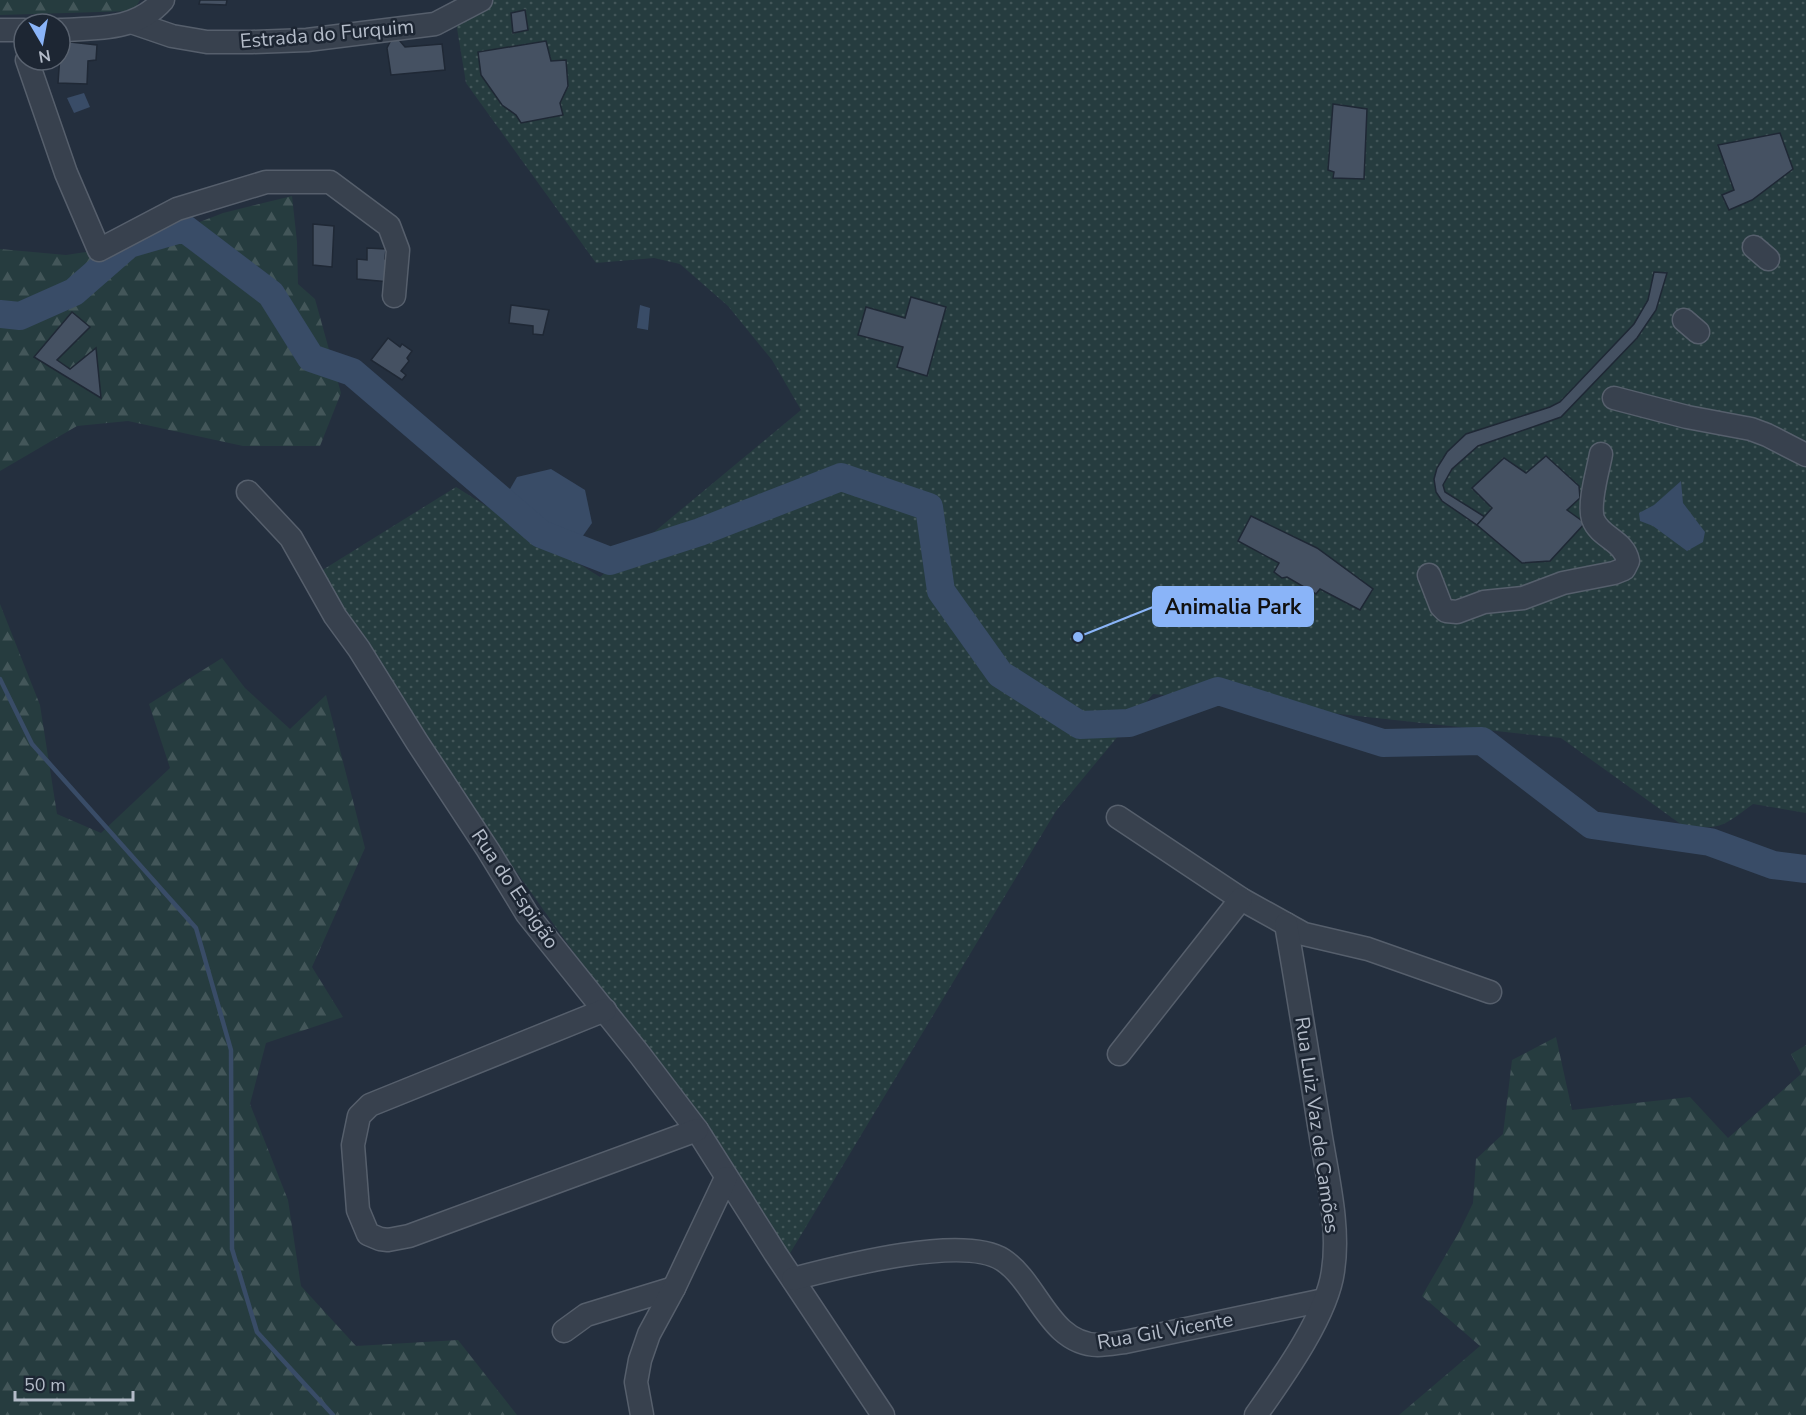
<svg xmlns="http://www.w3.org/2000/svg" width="1806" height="1415" font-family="'Nunito Sans',sans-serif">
<defs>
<pattern id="forest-firs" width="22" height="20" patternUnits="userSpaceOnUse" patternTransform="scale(1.5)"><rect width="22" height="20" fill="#263c3f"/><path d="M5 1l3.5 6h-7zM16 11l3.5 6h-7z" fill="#435659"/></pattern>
<pattern id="park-dots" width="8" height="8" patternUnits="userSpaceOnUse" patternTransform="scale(1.5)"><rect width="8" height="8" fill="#263c3f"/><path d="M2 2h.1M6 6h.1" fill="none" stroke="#435659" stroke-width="1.8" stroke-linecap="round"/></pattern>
</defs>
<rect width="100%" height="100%" fill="#242f3e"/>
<!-- forest -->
<g fill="url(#forest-firs)">
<polygon points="0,0 140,0 133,11 0,15"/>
<polygon points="292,196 297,242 298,284 315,299 341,393 320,446 243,446 128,421 77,426 0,471 0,249 66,255 99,250 129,244 184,228 223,213"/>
<polygon points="0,604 40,705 57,814 101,833 170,768 149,704 222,658 245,688 290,729 326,695 365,848 312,967 343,1017 266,1043 250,1104 288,1200 301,1286 356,1346 458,1340 517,1415 0,1415"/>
<polygon points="1556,1037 1572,1110 1690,1097 1728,1138 1801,1074 1791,1054 1806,1045 1806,1415 1399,1415 1480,1346 1422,1296 1460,1230 1473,1203 1476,1159 1503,1134 1512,1060"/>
</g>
<!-- park -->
<path fill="url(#park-dots)" d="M491,0H1806V813L1753,804C1723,826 1721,831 1682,825L1561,738L1153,694L1056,811L789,1255L308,579L456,487L600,577L801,410L772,360L728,306L680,264L654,258L596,263L466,83L455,16Z"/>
<!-- water -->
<g fill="#394c67">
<polygon points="84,93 90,107 74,113 67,98"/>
<polygon points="640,305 650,308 648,330 637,328"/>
<polygon points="551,469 585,490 592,523 575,547 541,534 503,501 517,477"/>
<polygon points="1681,481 1683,503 1705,532 1703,542 1687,551 1653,526 1640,521 1639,513 1654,505"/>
</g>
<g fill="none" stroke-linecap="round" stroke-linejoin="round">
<!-- stream -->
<polyline stroke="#394c67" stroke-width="4.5" points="0,679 32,744 196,928 231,1050 232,1249 257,1332 333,1415"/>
<!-- river -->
<polyline stroke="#394c67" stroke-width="28" points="0,314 20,316 74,292 129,244 184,228 271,294 311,358 352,372 541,534 610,561 700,532 841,477 929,507 941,591 1000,674 1080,725 1129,723 1218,691 1383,743 1482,741 1592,825 1710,842 1773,865 1806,869"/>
</g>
<!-- building -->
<g fill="#455162" stroke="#1f2835" stroke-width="1.5">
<polygon points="200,0 227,0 226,5 199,4"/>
<polygon points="525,10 528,30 513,33 511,13"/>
<polygon points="394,34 405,47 442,44 445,70 391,75 387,48"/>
<polygon points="61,41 97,45 96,60 88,61 87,84 58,83"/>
<polygon points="546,41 551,61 566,60 568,86 560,103 563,115 521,123 516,115 502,105 481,75 478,52"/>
<polygon points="1333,104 1367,109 1364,179 1333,178 1334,172 1328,170"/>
<polygon points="1780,133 1793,169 1752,200 1729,210 1722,195 1734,190 1718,145"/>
<polygon points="313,224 334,226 332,267 313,265"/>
<polygon points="367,248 386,249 385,259 392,261 390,282 357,279 357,259 367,260"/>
<polygon points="1654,272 1667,273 1656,310 1637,338 1561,417 1478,446 1452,469 1443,485 1445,492 1485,517 1477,525 1442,501 1436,492 1434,479 1437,468 1447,452 1466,434 1550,407 1560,402 1634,324 1648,300"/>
<polygon points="911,297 946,307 927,376 897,367 903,347 858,335 866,307 905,318"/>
<polygon points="511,305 549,310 543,335 533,334 533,326 509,323"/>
<polygon points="72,312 90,327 57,360 70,369 96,348 101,398 34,357"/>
<polygon points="388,338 400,347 402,344 412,351 407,358 409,361 401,371 406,375 402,380 371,360"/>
<polygon points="1546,456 1579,486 1580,498 1567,510 1585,523 1550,561 1522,563 1477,525 1492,508 1472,488 1504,458 1526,473"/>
<polygon points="1251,516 1317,548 1373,589 1360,610 1320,589 1316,594 1287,577 1282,578 1274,572 1279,563 1238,541"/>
</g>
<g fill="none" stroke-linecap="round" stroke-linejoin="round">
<defs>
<g id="minor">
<polyline points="134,23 172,36 207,42 252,42 307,40 435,24 481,0"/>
<polyline points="0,30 24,30"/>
<path d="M60,30C98,28 136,31 163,0"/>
<polyline points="27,60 66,173 99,250 177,209 266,182 330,182 389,226 398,250 394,296"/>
<polyline points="1754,247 1768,259"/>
<polyline points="1684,320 1698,332"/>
<polyline points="1614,398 1687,417 1751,429 1767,435 1806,455"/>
<polyline points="248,492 291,538 335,616 359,649 417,742 488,850 527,914 640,1055 697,1130 775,1253 883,1415"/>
<path d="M1429,575L1441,606L1446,611L1457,612L1484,602L1523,598L1563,583L1614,573L1624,569L1628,561C1624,540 1600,538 1593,519C1588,503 1598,471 1601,454"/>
<polyline points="1118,817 1241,899 1304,934 1368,949 1490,992"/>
<polyline points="605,1010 370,1105 359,1116 353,1145 358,1210 368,1234 380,1239 388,1240 409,1236 697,1130"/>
<polyline points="1119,1054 1241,899"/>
<path d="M793,1279C839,1267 963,1234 1003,1260C1038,1283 1049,1344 1098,1345C1107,1345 1117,1343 1125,1342L1324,1300"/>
<polyline points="564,1331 586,1315 674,1288"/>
<polyline points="642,1415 636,1382 640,1360 649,1334 674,1288 726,1178"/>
<path d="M1256,1415C1282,1378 1327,1316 1333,1271C1340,1226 1327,1176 1320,1131C1309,1062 1298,993 1286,924"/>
</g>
</defs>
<!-- minor casing -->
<use href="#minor" stroke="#565f6c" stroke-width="25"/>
<!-- minor -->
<use href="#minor" stroke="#38414e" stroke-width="22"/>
</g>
<g text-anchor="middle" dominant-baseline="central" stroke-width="5" stroke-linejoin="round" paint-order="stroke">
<!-- street labels -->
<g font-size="20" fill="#b4bcc9" stroke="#1d2633">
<text transform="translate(327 34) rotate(-5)">Estrada do Furquim</text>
<text transform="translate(515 889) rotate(56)">Rua do Espigão</text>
<text transform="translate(1317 1125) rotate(82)">Rua Luiz Vaz de Camões</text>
<text transform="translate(1165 1331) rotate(-10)">Rua Gil Vicente</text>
</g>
</g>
<!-- callouts -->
<path fill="none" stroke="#8ab4f8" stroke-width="2" d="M1078 637L1153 607"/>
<circle fill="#8ab4f8" stroke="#1d2633" stroke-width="2" cx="1078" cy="637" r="6"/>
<rect fill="#8ab4f8" stroke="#8ab4f8" stroke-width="2" x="1153" y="587" width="160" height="39" rx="6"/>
<g font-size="21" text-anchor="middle" font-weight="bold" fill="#111">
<text x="1233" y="614">Animalia Park</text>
</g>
<!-- north arrow -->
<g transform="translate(42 42) rotate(170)"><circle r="28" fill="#1d2633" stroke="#59626f" stroke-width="1.5"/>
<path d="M0-4.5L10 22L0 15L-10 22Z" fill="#8ab4f8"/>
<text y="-9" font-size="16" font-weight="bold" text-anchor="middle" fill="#b4bcc9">N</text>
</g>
<!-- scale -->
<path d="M15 1391v9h118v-9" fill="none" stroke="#b4bcc9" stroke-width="3"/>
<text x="24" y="1391" font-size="18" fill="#b4bcc9" stroke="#1d2633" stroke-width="4.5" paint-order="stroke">50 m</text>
</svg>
